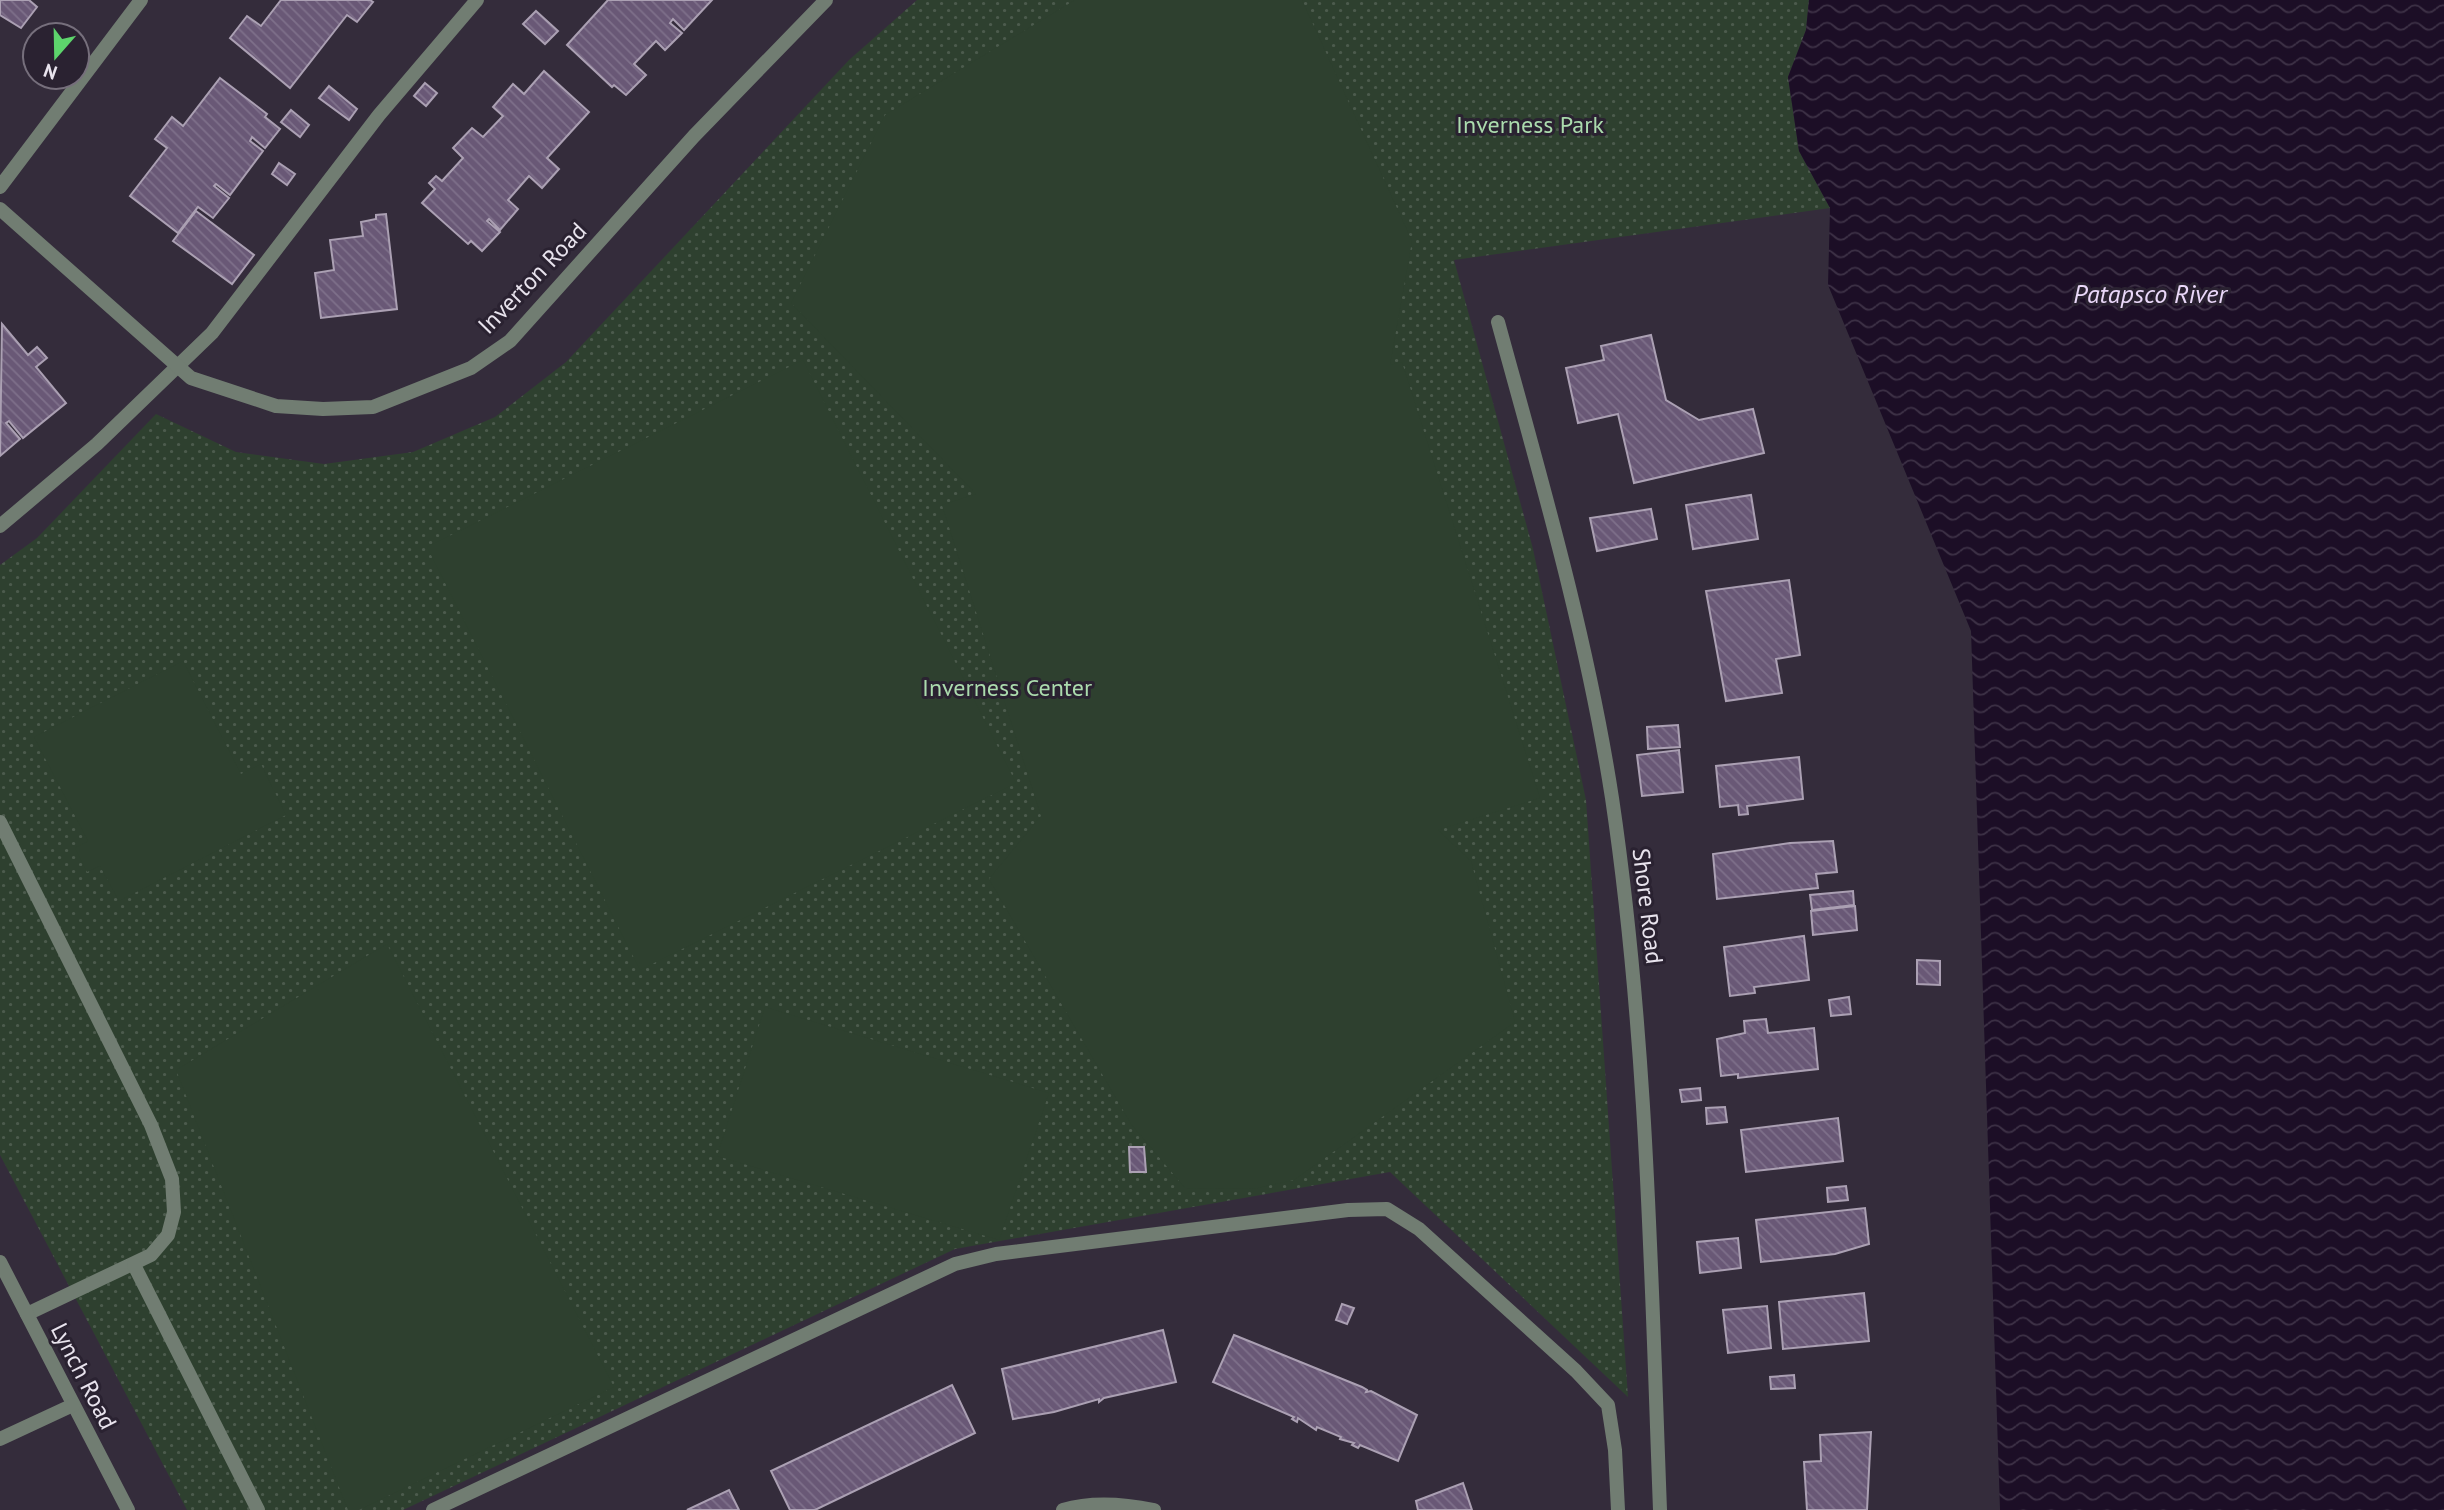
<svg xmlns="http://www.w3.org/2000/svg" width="2444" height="1510" font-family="'PT Sans',sans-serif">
<defs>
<pattern id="green-dots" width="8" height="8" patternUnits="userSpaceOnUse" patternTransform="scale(1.75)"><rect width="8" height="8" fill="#2e402f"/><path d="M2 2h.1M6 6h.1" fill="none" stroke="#4c5b4d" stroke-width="1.8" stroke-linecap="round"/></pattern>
<pattern id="water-waves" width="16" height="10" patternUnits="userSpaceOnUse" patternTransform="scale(1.75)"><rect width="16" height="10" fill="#1c0e26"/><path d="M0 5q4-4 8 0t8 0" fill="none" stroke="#3d3146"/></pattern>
<pattern id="building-back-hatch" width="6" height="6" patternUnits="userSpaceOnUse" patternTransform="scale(1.75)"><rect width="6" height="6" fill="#695876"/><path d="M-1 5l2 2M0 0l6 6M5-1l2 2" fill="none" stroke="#7e708a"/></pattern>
</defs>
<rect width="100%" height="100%" fill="#342c3b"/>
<!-- green -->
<polygon fill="url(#green-dots)" points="917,0 1809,0 1806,30 1788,77 1799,151 1830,208 1454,260 1533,549 1586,800 1628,1397 1390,1172 955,1249 403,1510 187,1510 0,1155 0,565 37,538 156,414 236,452 324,464 413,452 495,417 566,362 849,60"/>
<!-- pitch -->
<g fill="#2e402f">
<polygon points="1075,0 1302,0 1412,241 1390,365 1402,362 1540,798 1438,830 1471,861 1515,1022 1294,1180 1253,1189 1185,1188 1131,1124 989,879 1041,816 942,505 976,494 791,303 885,115"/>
<polygon points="803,360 1016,783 640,970 427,547"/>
<polygon points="183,661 241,774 261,764 286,815 119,901 100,866 87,872 75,848 88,841 34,737"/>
<polygon points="387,944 614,1387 359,1510 348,1510 176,1070"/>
<polygon points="765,1007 1049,1093 999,1240 717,1156"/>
</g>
<!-- water -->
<polygon fill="url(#water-waves)" points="1809,0 2444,0 2444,1510 2000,1510 1971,631 1828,285 1830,208 1799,151 1788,77 1806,30"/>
<!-- building -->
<g fill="url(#building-back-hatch)" stroke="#aba0b3" stroke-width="2">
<polygon points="0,0 29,0 37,7 21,28 0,15"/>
<polygon points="281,0 370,0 373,2 357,22 347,15 290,88 230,38 247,16 261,26"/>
<polygon points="608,0 712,0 684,30 673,19 670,23 682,33 665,50 656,41 634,64 646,75 626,95 614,85 612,87 567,45"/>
<polygon points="536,11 558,31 545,44 523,24"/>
<polygon points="544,71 589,112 547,158 559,169 542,188 529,176 508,200 518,209 500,230 489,219 487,221 500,232 482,251 471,241 468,244 422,203 435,189 429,183 436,176 442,181 463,158 453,148 472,128 483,137 503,116 493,107 513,84 524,94"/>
<polygon points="220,78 267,114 265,117 280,129 265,148 252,137 250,141 263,151 230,195 216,184 214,186 229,198 213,218 198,207 178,233 130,196 167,148 155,139 172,117 183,126"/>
<polygon points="425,83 437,93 426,106 414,96"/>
<polygon points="329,86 357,109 349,120 319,98"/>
<polygon points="291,110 309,125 300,137 281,122"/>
<polygon points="279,163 295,174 287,185 272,174"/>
<polygon points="196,211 254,255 232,284 173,241"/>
<polygon points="386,214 397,309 321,318 315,273 334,270 330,240 363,236 361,222 376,219 376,215"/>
<polygon points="2,324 28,355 37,347 47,358 36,367 66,403 23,438 9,421 6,423 20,439 0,456"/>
<polygon points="1651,335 1666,400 1699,420 1753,409 1764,453 1634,483 1618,414 1578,423 1566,368 1604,360 1601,346"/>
<polygon points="1751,495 1758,539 1693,549 1686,505"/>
<polygon points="1651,509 1657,539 1597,551 1590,518"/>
<polygon points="1789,580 1800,655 1776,659 1782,693 1726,701 1706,591"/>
<polygon points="1678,725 1680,747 1648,749 1647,727"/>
<polygon points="1679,750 1683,792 1642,796 1637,755"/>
<polygon points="1799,757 1803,799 1747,806 1748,814 1739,815 1738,805 1720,807 1716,766"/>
<polygon points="1833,841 1837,872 1816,874 1818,888 1717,899 1713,854 1790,843"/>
<polygon points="1853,891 1854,905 1812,910 1810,895"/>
<polygon points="1855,906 1857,930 1813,935 1811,911"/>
<polygon points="1804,936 1809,980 1754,987 1755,993 1730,996 1724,947"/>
<polygon points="1917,960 1940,961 1940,985 1917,984"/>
<polygon points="1849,997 1851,1014 1831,1016 1829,1000"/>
<polygon points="1766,1019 1768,1033 1814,1028 1818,1069 1738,1078 1738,1074 1721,1076 1717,1039 1745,1033 1744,1021"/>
<polygon points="1700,1088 1701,1100 1682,1102 1680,1090"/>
<polygon points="1725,1107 1727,1122 1707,1124 1706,1108"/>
<polygon points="1838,1118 1843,1161 1746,1172 1741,1130"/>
<polygon points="1129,1147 1144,1147 1146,1172 1130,1172"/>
<polygon points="1846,1186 1848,1200 1828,1202 1827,1188"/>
<polygon points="1865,1208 1869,1244 1835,1254 1761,1262 1756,1220"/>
<polygon points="1738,1238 1741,1268 1700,1273 1697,1242"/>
<polygon points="1864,1293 1869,1341 1783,1349 1779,1302"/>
<polygon points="1342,1304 1354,1308 1347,1324 1336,1320"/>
<polygon points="1767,1306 1771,1348 1728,1353 1723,1310"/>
<polygon points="1163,1330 1176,1382 1104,1398 1099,1402 1099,1399 1054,1412 1013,1419 1002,1369"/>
<polygon points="1234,1335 1362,1387 1367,1390 1366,1392 1371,1391 1417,1415 1398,1461 1360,1445 1358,1448 1352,1445 1354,1443 1340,1439 1341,1437 1317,1427 1316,1430 1298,1418 1297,1422 1292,1419 1294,1417 1213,1382"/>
<polygon points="1794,1375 1795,1388 1771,1389 1770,1377"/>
<polygon points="952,1385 975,1433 815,1510 790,1510 771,1471"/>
<polygon points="1871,1432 1867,1510 1807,1510 1804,1462 1821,1461 1820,1435"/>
<polygon points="1463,1483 1472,1510 1418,1510 1416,1501"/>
<polygon points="729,1490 739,1510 687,1510"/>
</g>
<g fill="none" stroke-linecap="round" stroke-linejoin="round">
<!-- lane -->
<g stroke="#717d72" stroke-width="14">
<polyline points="0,526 97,444 212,333 379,115 477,0"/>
<polyline points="0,822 151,1125 172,1179 174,1212 168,1235 151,1255 27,1314"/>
<polyline points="134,1265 258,1510"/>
<polyline points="433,1510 955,1264 996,1254 1348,1210 1387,1209 1419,1229 1576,1371 1608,1405 1615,1450 1618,1510"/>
</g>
<!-- street -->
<g stroke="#717d72" stroke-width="14">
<polyline points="0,187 141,0"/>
<polyline points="0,209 191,378 276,406 323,409 373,407 471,368 510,341 694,136 826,0"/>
<path d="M1498,322C1541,479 1587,636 1612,798C1647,1034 1651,1272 1660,1510"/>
<polyline points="0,1262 128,1510"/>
<polyline points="0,1439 73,1405"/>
<path d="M1063,1510C1093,1501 1124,1504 1154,1510"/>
</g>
</g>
<g text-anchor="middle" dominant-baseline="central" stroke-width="6" stroke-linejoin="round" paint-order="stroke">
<!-- park labels -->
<g font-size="24" fill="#abdbad" stroke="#2a2231">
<text x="1530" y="124">Inverness Park</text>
<text x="1007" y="687">Inverness Center</text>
</g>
<!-- street labels -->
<g font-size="24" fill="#e8e3ed" stroke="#2a2231">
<text transform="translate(532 278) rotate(-46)">Inverton Road</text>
<text transform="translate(1648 906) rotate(83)">Shore Road</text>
<text transform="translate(84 1376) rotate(63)">Lynch Road</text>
</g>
<!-- water labels -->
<g font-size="26" font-style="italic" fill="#ead8f9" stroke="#2a2231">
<text x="2150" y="293">Patapsco River</text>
</g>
</g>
<!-- north arrow -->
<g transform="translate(56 56) rotate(200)"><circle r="33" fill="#2a2231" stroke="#766f7c" stroke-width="2"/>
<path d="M0-5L12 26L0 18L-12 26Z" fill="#5dd56c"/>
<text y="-10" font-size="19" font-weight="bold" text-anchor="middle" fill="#e8e3ed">N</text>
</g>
</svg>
